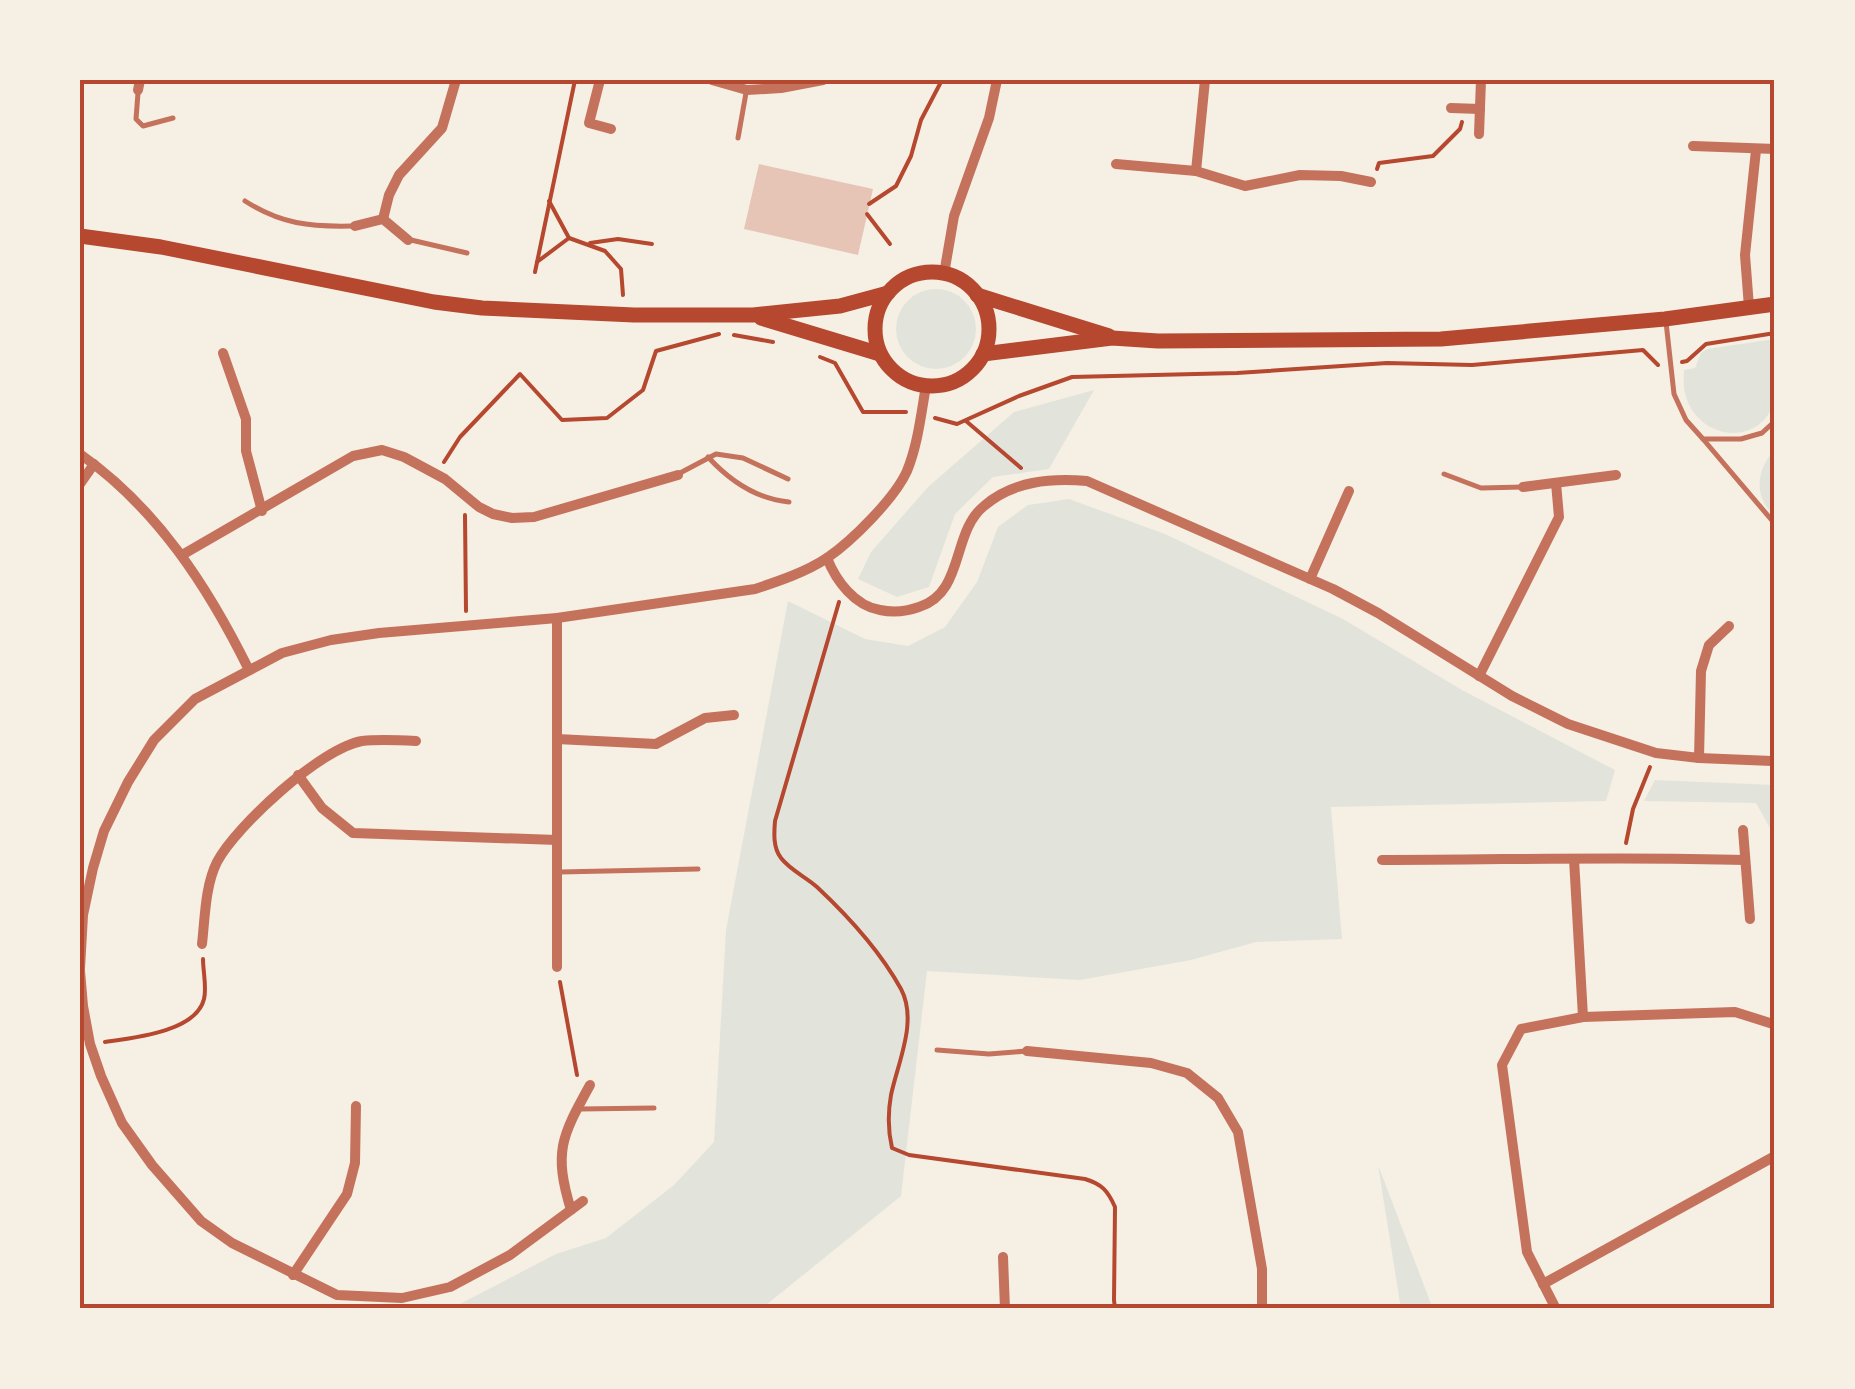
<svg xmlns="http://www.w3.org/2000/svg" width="1855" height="1389" font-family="Mulish,sans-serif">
<rect width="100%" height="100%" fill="#f6efe4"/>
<!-- green -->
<g fill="#e2e4dc">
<circle cx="936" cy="329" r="40"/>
<path d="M1775,339C1775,353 1778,389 1775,401C1759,449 1696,440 1685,393C1683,386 1684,377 1684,370L1695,368L1701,353L1707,349Z"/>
<polygon points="1094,390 1049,469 993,477 955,514 929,587 897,597 858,579 871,552 928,487 1014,412"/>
<path d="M1775,449V508L1769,510C1753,490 1759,467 1775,449Z"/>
<polygon points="1069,499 1165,534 1343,619 1462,690 1615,770 1606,801 1331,807 1342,939 1256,942 1191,960 1080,980 927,971 901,1196 761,1309 328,1309 330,1306 456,1306 556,1254 606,1238 674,1185 714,1142 726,930 788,601 865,639 908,646 945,627 977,582 998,527 1028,505"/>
<polygon points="1655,780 1775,785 1775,837 1756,803 1644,801"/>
<polygon points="1378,1165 1433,1309 1401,1309"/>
</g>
<!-- building -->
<polygon fill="#e6c5b7" points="759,164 873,189 858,255 744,229"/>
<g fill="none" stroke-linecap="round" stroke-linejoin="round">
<!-- path -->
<g stroke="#b5482f" stroke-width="4">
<polyline points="1377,169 1379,163 1433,156 1460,129 1462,122"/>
<polyline points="549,201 569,238 605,251 621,269 623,295"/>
<polyline points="869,204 896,186 911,156 921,120 942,80"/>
<polyline points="867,214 890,244"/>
<polyline points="590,243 618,239 652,244"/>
<polyline points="537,262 569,238"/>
<polyline points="535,272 575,80"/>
<polyline points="734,335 773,342"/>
<polyline points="820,357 835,363 863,412 906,412"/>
<polyline points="1682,362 1687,361 1706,344 1775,333"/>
<polyline points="935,418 957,424 1019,396 1072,377 1237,373 1387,363 1472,365 1643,350 1658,365"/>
<polyline points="966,421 1021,468"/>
<polyline points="444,462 460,437 520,374 562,420 607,418 643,390 656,351 719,334"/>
<polyline points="465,515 466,611"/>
<path d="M839,602L775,821C774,833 773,848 781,858C790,870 806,877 817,887C848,916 880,951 901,989C918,1021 898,1062 891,1095C888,1112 888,1131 892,1148L909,1155L1085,1179C1102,1184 1108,1191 1115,1207L1114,1300L1115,1309"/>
<polyline points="1626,843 1633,809 1650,767"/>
<polyline points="560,982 577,1075"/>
<path d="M105,1042C133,1038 196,1032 204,999C207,988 203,971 203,959"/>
</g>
<!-- service -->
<g stroke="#c5725c" stroke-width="5">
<polyline points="138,93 136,119 143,126 173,118"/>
<polyline points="738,138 746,93"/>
<path d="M245,201C281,224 310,227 352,226"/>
<polyline points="411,240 467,253"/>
<polyline points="1666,322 1674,394 1686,420 1703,439 1741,439 1762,433 1775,421"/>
<polyline points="1703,439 1775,524"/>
<path d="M708,457C730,481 757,499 789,502"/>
<polyline points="680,473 716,454 743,458 788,479"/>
<polyline points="1444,474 1481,488 1523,487"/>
<polyline points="560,872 698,869"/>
<polyline points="937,1050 989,1054 1027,1051"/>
<polyline points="580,1109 654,1108"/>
</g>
<!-- minor -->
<g stroke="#c5725c" stroke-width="10">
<polyline points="600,80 589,123 611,129"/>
<polyline points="712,80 747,90 781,88 823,80"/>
<polyline points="138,90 140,80"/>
<polyline points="1451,108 1480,109"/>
<polyline points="1479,134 1481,80"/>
<polyline points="1693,146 1775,149"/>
<polyline points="1116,164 1196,171 1245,186 1300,175 1341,176 1371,182"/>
<polyline points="1196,171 1205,80"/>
<polyline points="383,219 389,195 399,175 442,128 456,80"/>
<polyline points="355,226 383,219 408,240"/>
<polyline points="944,274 954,216 989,118 997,80"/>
<polyline points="1749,307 1745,255 1756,150"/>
<polyline points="223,353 246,419 246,451 262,511"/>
<path d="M80,454C157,508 208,587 249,670"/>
<polyline points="80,484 94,464"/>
<polyline points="1523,487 1616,475"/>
<polyline points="182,555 353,456 382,450 404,457 445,479 479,507 493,514 512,518 534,517 678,475"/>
<path d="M827,558C836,581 855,606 880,610C894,613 905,612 919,607C965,592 951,533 984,506C1013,481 1050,478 1087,481L1333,589L1378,613L1512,696L1568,724L1656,753L1699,758L1772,761"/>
<polyline points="1310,579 1349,491"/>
<polyline points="1479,676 1559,517 1556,483"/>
<polyline points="557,739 656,744 705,718 734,715"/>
<polyline points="1699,758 1701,671 1709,645 1729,626"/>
<polyline points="298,775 322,808 353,833 557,840"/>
<polyline points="1743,830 1750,919"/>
<polyline points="1574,859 1583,1017"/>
<path d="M1382,860C1503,860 1624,856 1745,860"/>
<path d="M202,944C205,918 205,886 217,862C236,826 321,748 362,741C379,739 398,740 416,741"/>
<polyline points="557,967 557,618"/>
<path d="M80,969L83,915L93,868L104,831L128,782L154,740L195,699L282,653L331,640L379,633L557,618L755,589C779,581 806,572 827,558C852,541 895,498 907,471C918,444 921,414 926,386"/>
<polyline points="80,971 83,1006 90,1044 101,1076 122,1123 152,1165 201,1221 232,1243 337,1295 402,1298 450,1287 510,1255 583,1201"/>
<polyline points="1027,1051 1151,1063 1187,1073 1218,1098 1238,1132 1262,1269 1262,1309"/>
<path d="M571,1210C553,1151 562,1136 590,1085"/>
<polyline points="1003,1257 1005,1309"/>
<polyline points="293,1275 347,1194 355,1163 356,1106"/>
<polyline points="1543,1284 1775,1156"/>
<polyline points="1556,1309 1527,1252 1502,1065 1521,1029 1583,1017 1735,1012 1773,1024 1775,1027"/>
</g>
<!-- secondary -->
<g stroke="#b5482f" stroke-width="15">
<polyline points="80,236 161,247 434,302 482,308 634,315 753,315 840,306 888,293"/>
<circle cx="932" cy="329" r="57"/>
<polyline points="977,295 1109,336"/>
<polyline points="761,318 880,354"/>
<polyline points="983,354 1112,338 1158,341 1441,339 1665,319 1775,304"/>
</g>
</g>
<!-- border -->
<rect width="1855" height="1389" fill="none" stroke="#f6efe4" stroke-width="165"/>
<rect x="82" y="82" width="1690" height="1224" fill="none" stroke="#b5482f" stroke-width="4"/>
</svg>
